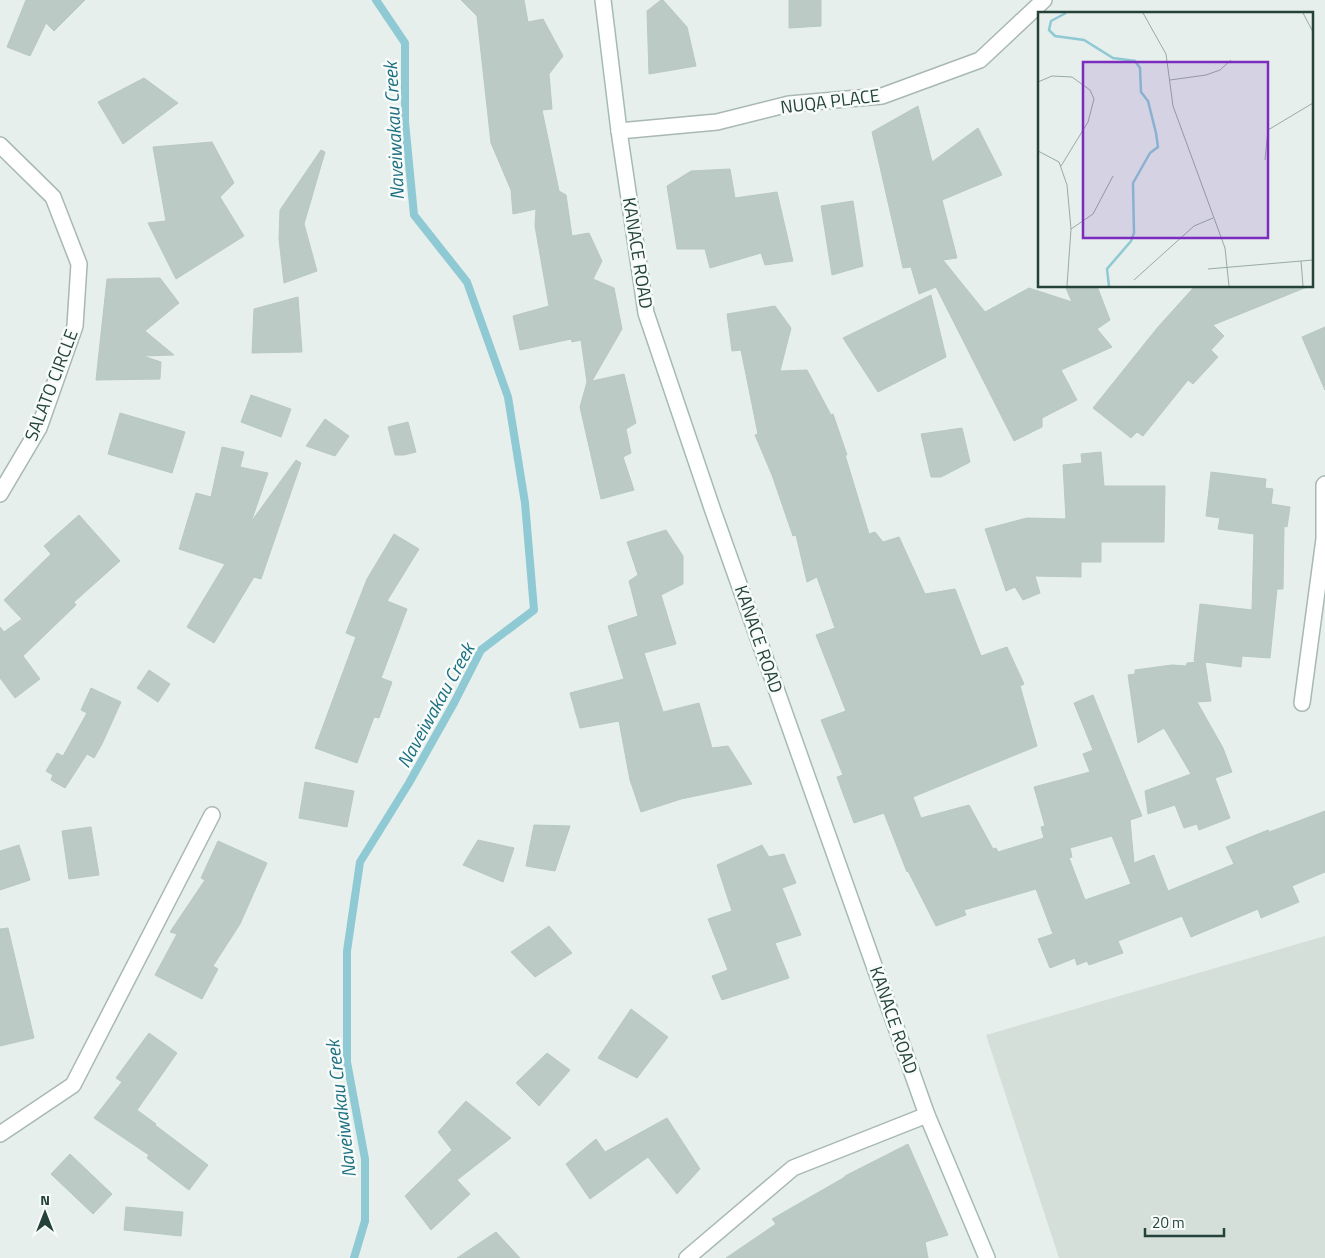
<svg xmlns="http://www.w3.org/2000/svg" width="1325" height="1258" font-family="'Titillium Web',sans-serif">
<rect width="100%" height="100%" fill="#e6efeb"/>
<!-- built -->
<polygon fill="#d4dfda" points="1325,936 1325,1258 1059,1258 986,1035"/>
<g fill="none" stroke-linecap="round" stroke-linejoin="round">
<!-- stream -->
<polyline stroke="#8ec9d4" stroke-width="8" points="354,1258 365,1221 365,1159 347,1062 347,951 360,862 409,783 454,703 481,650 534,610 525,503 508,397 467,282 414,215 405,122 405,43 376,0"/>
</g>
<!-- building -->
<g fill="#bbcac4" stroke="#b8c9c2" fill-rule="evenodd">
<polygon points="26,0 85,0 54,31 46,23 30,56 7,47"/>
<polygon points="461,0 524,0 528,22 543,19 563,56 549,74 552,109 542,110 559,191 566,195 572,236 589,233 602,261 593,279 614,288 622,329 592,381 624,374 636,423 626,429 631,453 623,457 634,490 601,499 580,407 587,382 581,340 572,342 571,339 520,350 513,316 549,306 535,226 536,209 513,214 511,190 491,143 477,16"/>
<polygon points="661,0 663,0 687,27 696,66 649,74 647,11"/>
<polygon points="789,0 821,0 821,26 789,28"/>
<polygon points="144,78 178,103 123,144 98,102"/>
<polygon points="918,106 932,162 978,128 1002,175 942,200 957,258 943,260 985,312 1029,288 1072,302 1065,286 1097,286 1110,320 1097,329 1112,347 1061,370 1077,400 1042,418 1042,427 1014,441 936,287 919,294 911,267 903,268 872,132"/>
<polygon points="212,142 234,183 220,197 244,236 176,279 148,223 166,221 153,147"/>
<polygon points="321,150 325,152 304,224 317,271 284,283 279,239 280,210"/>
<polygon points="730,169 735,198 777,192 793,261 765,265 761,253 710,268 705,249 677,249 667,186 691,171"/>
<polygon points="853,201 863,266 832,275 821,206"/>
<polygon points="160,278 179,303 145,331 174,355 143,356 161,362 160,379 96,380 107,279"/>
<polygon points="1195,286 1307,287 1213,325 1224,336 1211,350 1218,357 1193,384 1188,380 1143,436 1137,432 1131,438 1093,408 1158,327"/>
<polygon points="931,295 946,357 878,392 843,338"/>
<polygon points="298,297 302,352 252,353 254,309"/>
<path d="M775,306L791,328L780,371L807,370L831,415L833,414L847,455H845L869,534L875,532L883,542L899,537L925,594L955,589L981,656L1007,647L1024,684L1020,686L1037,746L913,797L921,818L969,805L993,849L996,848L998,852L1044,838L1041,827L1045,826L1034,787L1090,772L1083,754L1093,750L1074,703L1093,695L1142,816L1130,820L1134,863L1154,855L1168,891L1234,864L1226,847L1268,830L1269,832L1325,811V872L1292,886L1299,902L1261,918L1258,909L1191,937L1182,916L1118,941L1123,953L1089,965L1087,961L1077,965L1075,958L1050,968L1038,939L1053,934L1036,889L964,910L966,915L936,926L908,871L907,872L884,813L854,823L837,777L843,775L821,720L846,711L816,635L835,628L817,577L807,582L796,535L793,536L772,475L755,435L758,434L741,350L732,351L727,314ZM1112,836L1131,884L1085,900L1069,858L1072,857L1070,848Z"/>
<polygon points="1325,327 1325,390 1302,337"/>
<polygon points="251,395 291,409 281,437 241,422"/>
<polygon points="120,413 185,432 172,473 108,454"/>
<polygon points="325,419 349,436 335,456 306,446"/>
<polygon points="408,422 416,452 404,455 395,455 388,427"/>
<polygon points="962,428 970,462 941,477 931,477 921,434"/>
<polygon points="222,447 244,452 240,467 268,473 251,522 296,460 301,463 261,579 254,577 214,643 187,627 225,564 179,549 196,493 211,497"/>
<polygon points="1101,452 1104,486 1165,486 1164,542 1101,542 1101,562 1081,562 1081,577 1035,576 1040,593 1023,600 1015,587 1006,591 985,529 1027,518 1066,519 1063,465 1082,463 1081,454"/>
<polygon points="1211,472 1266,479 1265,488 1273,489 1271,504 1290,507 1287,527 1284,526 1283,589 1277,589 1270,658 1242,656 1241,667 1205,662 1211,701 1197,702 1223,748 1232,772 1215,778 1230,818 1199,830 1197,824 1184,828 1175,805 1148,814 1145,791 1191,774 1164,728 1138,743 1128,675 1135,674 1135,670 1172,665 1186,666 1187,663 1199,662 1194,661 1200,604 1252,610 1254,534 1218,529 1220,518 1206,516"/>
<polygon points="79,515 120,561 74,602 76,605 23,656 40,679 15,698 0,678 0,627 4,632 22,619 4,600 51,554 44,546"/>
<polygon points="666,530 683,556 683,584 661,595 676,644 644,653 663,712 699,703 712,748 728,746 752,784 681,799 641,812 630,780 619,721 580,728 570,693 624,679 608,626 638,616 629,581 638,575 627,542"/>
<polygon points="394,534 419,549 387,601 407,609 381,678 392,682 379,718 374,717 357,763 315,748 356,637 346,633 367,579"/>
<polygon points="149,670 170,684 158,702 137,688"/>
<polygon points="91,688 121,702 102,744 94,758 87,754 65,788 51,780 53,775 46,771 57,753 63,756 87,713 81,710"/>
<polygon points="305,782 354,791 347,827 299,818"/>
<polygon points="534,825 570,826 555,871 526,866"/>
<polygon points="91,827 99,875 69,879 62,831"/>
<polygon points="478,840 514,848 503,882 463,865"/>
<polygon points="218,841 267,863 240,924 213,966 218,969 202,999 155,975 177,934 170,932 205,880 201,878"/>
<polygon points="19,845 30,880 0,890 0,851"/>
<polygon points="762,845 769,857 784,854 796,883 782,888 801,935 775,943 789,978 722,1000 712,976 728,970 708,919 732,911 717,865"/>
<polygon points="549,926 572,953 535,977 511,952"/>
<polygon points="8,928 34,1038 0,1046 0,929"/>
<polygon points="631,1009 668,1037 637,1078 598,1058"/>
<polygon points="149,1033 177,1053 137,1110 156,1124 155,1125 208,1165 189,1190 147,1158 149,1155 94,1118 122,1082 116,1078"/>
<polygon points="547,1053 570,1070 539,1106 516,1083"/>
<polygon points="466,1101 511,1138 457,1180 470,1194 431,1230 405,1196 452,1150 438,1132"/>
<polygon points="667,1118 700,1169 677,1194 648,1157 590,1199 566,1164 596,1139 605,1152"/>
<polygon points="908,1144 948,1235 925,1242 928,1258 726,1258 776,1224 772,1219 845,1177 845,1176"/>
<polygon points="70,1154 112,1194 93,1214 51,1174"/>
<polygon points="126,1207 183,1212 181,1236 124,1230"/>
<polygon points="496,1232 520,1258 457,1258"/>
</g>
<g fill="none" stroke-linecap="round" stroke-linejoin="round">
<defs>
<g id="street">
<polyline points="619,131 717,122 789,104 882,96 980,60 1044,0"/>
<polyline points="0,145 53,197 79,264 75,326 39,428 0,494"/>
<polyline points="1302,703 1324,539 1324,485 1325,484"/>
<polyline points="0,1134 73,1085 212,815"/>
<polyline points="687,1258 793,1168 927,1115"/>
</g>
<polyline id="secondary" points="603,0 619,131 646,313 712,508 927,1115 987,1258"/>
</defs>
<!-- street casing -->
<use href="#street" stroke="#a8b8b2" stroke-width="18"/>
<!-- secondary casing -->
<use href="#secondary" stroke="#a4bbb3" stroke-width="18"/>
<!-- street -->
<use href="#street" stroke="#fff" stroke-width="15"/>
<!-- secondary -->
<use href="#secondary" stroke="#fff" stroke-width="15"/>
</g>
<g text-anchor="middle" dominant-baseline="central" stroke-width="5" stroke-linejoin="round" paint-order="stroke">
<!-- street labels -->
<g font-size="18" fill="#24423a" stroke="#f7fbf9">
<text transform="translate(830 101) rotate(-7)">NUQA PLACE</text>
<text transform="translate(638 253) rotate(81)">KANACE ROAD</text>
<text transform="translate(51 385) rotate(-69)">SALATO CIRCLE</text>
<text transform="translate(759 639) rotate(71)">KANACE ROAD</text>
<text transform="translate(894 1020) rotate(71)">KANACE ROAD</text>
</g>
<!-- water labels -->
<g font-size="19" font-style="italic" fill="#1c6f80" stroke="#f7fbf9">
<text transform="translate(393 131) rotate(-93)">Naveiwakau Creek</text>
<text transform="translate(435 705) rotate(-61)">Naveiwakau Creek</text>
<text transform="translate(340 1109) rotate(-97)">Naveiwakau Creek</text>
</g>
</g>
<!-- overview -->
<g transform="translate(1038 12)">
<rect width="275" height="275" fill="#e6efeb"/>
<path fill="none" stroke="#8ec9d4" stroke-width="2.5" d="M28,1L13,9L11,18L17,24L46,28L75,46L97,49L102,56L103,80L110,89L118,121L120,135L112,141L95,171L96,221L93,229L69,257L71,274"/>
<path fill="none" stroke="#98aaa4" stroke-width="1" d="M105,1L128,42L135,94L187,236L191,274M265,1L275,20M132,68L168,63L182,58L193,48M0,70L14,64L34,65L52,78L56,87L50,110L23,154M0,139L21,150L29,173L33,217L29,274M227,148L230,118L275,91M33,217L55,202L75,164M263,249L265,274M170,257L275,248M96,268L156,214L175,206"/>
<path fill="#7b2cbf" fill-opacity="0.15" stroke="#7b2cbf" stroke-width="2.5" d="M45,50H230V226H45Z"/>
<rect width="275" height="275" fill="none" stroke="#24423a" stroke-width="2.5"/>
</g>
<!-- north arrow -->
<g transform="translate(45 1213)" stroke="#f7fbf9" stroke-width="4" paint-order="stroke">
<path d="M0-4L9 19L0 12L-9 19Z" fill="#24423a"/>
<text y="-8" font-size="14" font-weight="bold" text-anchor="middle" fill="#24423a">N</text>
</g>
<!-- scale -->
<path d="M1145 1228v8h79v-8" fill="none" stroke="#24423a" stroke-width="2.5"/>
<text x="1152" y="1228" font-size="15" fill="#24423a" stroke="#f7fbf9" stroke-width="4" paint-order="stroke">20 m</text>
</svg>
